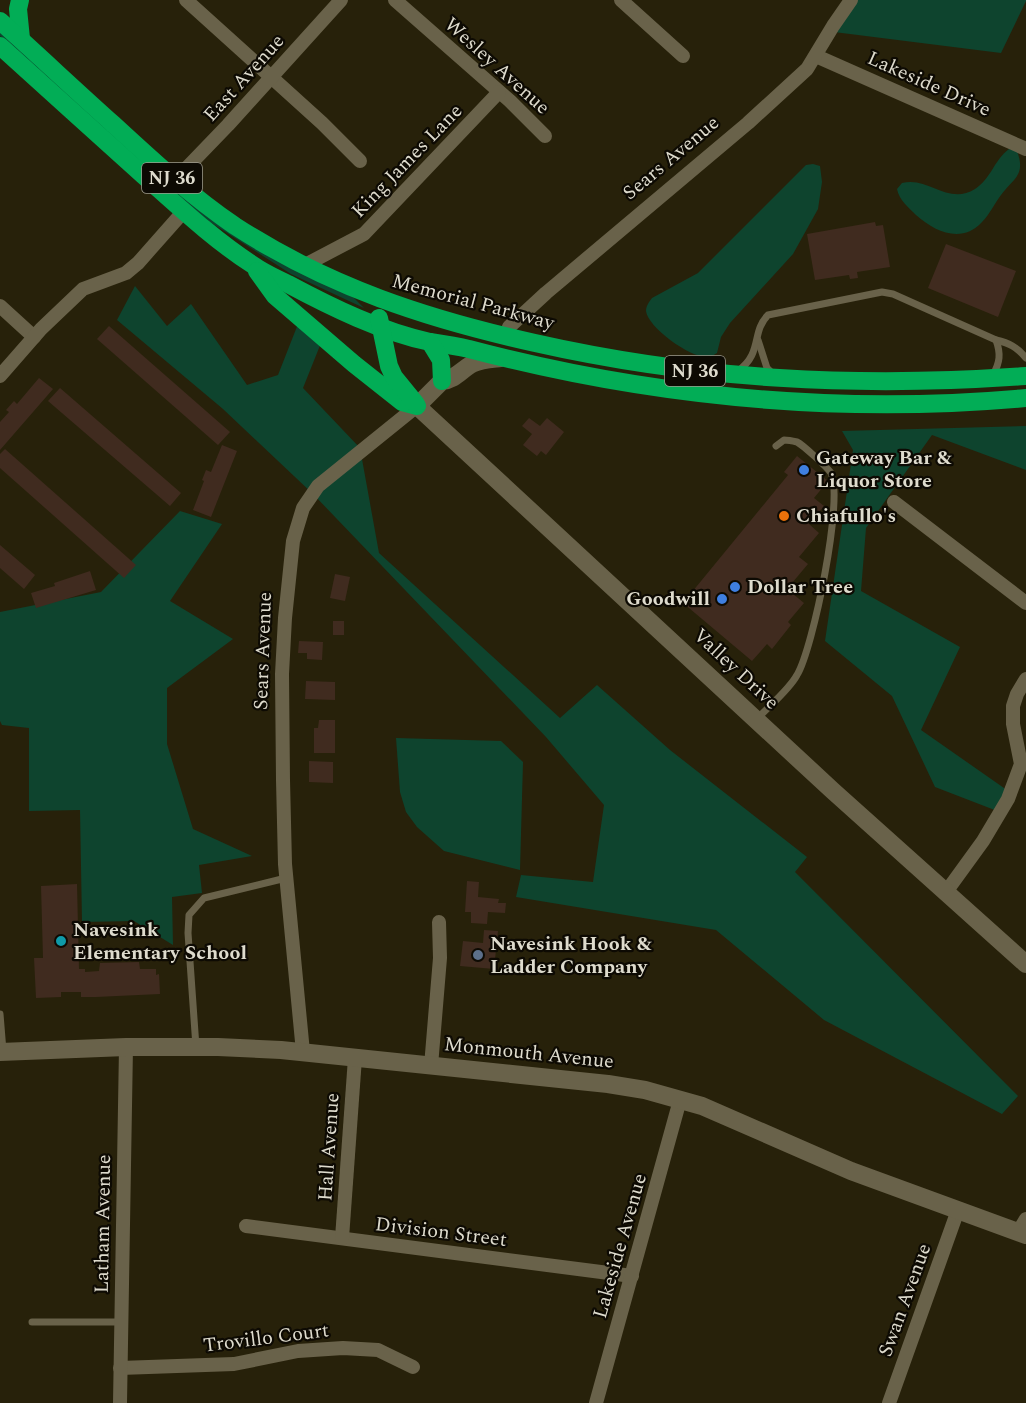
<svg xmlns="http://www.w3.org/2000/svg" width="1026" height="1403" font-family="Spectral,serif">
<rect width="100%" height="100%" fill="#27210a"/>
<!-- green -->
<g fill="#0e442e">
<polygon points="852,0 1026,0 1026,1 1001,53 834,32"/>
<polygon points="0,30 306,274 354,298 364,308 291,274 210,222 167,188 0,36"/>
<path d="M1009,149L1017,151C1026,175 1014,178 1001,195C994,204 990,214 982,222C962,244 935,232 916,215C909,208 899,200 897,189L902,183C929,176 948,206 975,189C991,179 994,160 1009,149Z"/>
<path d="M813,164L820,166L822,182L818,209L793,254L730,323L721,337L717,353C714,355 712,356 708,357C692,359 648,328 646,311C646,306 649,302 652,298L698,273L806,165Z"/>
<polygon points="135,286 167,326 191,304 247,385 278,375 298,324 321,343 303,388 360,448 379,553 560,718 597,685 670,750 807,857 795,872 1018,1096 1002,1114 824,1020 716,930 516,897 521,875 593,882 604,805 546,737 313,494 223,409 117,320"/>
<polygon points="1026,426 1026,470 932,435 866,528 861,591 960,647 921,730 1014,795 1005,814 935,787 892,696 825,641 853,450 842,431"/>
<polygon points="180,511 222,524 170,601 233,639 167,688 167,744 193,829 252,856 199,865 202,893 172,897 173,945 134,921 82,922 80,810 29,811 29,728 2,725 0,721 0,612 101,592"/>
<polygon points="396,738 501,741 523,762 520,870 444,851 417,827 406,812 400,792"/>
</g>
<!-- building -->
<g fill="#402b1f">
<polygon points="875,222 876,226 883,225 890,267 857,272 858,278 850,279 849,275 815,280 807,234"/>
<polygon points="946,244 1016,271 998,317 928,288"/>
<polygon points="109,326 230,432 218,445 97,339"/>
<polygon points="39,378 53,389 0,450 0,422 9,412 6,410 14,401 17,404"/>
<polygon points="60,388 181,493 170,506 48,401"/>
<polygon points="529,418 540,426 547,418 564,432 546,455 541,451 537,456 523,445 532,434 522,426"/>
<polygon points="222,445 237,451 211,517 193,510 204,481 202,480 206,470 211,472"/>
<polygon points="5,449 136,565 124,578 0,468 0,454"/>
<polygon points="797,456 828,481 814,498 824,506 809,524 819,533 799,557 808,564 787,589 804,603 788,622 791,625 772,649 767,644 752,661 683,603 788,475 784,472"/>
<polygon points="0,545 35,575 24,589 0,568"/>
<polygon points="90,571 96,590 36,608 31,593 55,586 54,583"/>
<polygon points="335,574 350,577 345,601 330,598"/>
<rect x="333" y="621" width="11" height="14"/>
<polygon points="299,641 323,642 322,660 307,659 307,653 298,653"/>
<polygon points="306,681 335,682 335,700 305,699"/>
<polygon points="319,720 335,720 335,753 314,753 314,728 318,728"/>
<polygon points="309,761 333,762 333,783 309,782"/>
<polygon points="467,881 479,882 478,897 499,899 498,903 506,903 505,913 488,912 487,924 471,923 471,912 465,912"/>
<polygon points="77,884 79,969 85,969 85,972 99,971 100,963 139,962 140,969 156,969 156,975 159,974 160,994 96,997 81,997 81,992 61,992 61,997 36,998 34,958 43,958 41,886"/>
<polygon points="484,930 498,931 494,969 460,966 463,941 483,943"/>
</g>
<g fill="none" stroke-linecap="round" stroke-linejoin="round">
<!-- lane -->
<g stroke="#69624a" stroke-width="7">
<polyline points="758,340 767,368 772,373"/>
<path d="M738,371C763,353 751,332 768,315L882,292L893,294L996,340C1009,343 1017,347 1026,358"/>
<path d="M993,375C1000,362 1001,354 996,340"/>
<path d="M757,719C769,706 789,690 797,675C813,649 844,498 831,473C828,468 803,445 797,442C793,441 788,440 784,440L776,446"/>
<polyline points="0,1014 3,1051"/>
<polyline points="196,1047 188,933 189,915 204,898 286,878"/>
<polyline points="32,1322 121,1322"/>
</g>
<!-- street -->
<g stroke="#69624a" stroke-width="14">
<polyline points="186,0 322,123 360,161"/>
<polyline points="395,0 510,101 545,136"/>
<polyline points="621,0 683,56"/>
<polyline points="816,56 1026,149"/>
<polyline points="175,180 228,125 341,0"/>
<polyline points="305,265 364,234 499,92"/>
<polyline points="0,306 34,337"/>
<polyline points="506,337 509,327 546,293 748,123 807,69 833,26 851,0"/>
<polyline points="0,376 41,329 83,289 126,273 138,263 184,211"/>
<polyline points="894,502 1026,603"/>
<polyline points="946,892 983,841 1008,799 1021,764 1013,724 1013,706 1017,694 1026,679"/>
<polyline points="303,1052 285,864 283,780 282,674 285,618 293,541 303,508 318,486 417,406"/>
<polyline points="431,1066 440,958 439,922"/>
<polyline points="246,1226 632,1276"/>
<polyline points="1018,1232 1026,1219"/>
<polyline points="342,1238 355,1058"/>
<polyline points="120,1368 234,1364 298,1351 343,1348 378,1350 413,1367"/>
<polyline points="120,1403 126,1047"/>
<polyline points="596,1403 680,1100"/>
<polyline points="889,1403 958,1210"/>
</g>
<!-- secondary -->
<g stroke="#69624a" stroke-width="18">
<path d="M501,358C491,359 481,359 472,364C461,370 455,380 442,381L417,406L833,791L1026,964"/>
<polyline points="0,1052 126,1047 218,1047 281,1050 608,1084 645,1090 702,1106 851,1171 1026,1235"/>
</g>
<!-- highway -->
<g stroke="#02ad56" stroke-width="18">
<polyline points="20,0 18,9 21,39"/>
<path d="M0,21C38,55 75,90 113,124C152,160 191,196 235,226C329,287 427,319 535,343C699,380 859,388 1026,376"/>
<path d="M0,46C48,89 95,132 143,175C178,206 214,240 253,265C264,273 276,278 288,284C331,307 382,332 430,342C443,344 456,346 469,349C651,397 838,415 1026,398"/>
<polyline points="257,271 275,296 354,364 402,402 417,406"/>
<polyline points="379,318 389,366 394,377 416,404"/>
<polyline points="430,342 441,360 442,381"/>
</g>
</g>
<!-- markers -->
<g fill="#3f7fe0" stroke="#0d0a03" stroke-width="2">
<circle cx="804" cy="470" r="6"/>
<circle cx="735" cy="587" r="6"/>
<circle cx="722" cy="599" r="6"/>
</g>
<circle fill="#e8710a" stroke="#0d0a03" stroke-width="2" cx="784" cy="516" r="6"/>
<circle fill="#0f9aa8" stroke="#0d0a03" stroke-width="2" cx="61" cy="941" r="6"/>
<circle fill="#5c6f8a" stroke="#0d0a03" stroke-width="2" cx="478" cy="955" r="6"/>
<g text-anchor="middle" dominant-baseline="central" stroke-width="4.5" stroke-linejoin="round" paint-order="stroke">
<!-- shield labels -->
<g fill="#0d0a03" stroke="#9f9c90" stroke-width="1.5">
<rect x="142" y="163" width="60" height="30" rx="4.5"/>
<rect x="665" y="356" width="60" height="30" rx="4.5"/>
</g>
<g font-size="18" font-weight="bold" fill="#dedbcd">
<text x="172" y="178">NJ 36</text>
<text x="695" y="371">NJ 36</text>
</g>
<!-- street labels -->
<g font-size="20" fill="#dedbcd" stroke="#0d0a03">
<text transform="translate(497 66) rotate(42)">Wesley Avenue</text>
<text transform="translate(244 78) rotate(-48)">East Avenue</text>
<text transform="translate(929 84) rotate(24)">Lakeside Drive</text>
<text transform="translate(671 158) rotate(-40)">Sears Avenue</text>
<text transform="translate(407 161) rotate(-46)">King James Lane</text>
<text transform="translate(473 302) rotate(15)">Memorial Parkway</text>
<text transform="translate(263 651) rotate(-88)">Sears Avenue</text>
<text transform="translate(736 669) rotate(43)">Valley Drive</text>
<text transform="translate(529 1053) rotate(6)">Monmouth Avenue</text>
<text transform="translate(329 1147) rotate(-86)">Hall Avenue</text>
<text transform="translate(103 1224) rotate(-89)">Latham Avenue</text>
<text transform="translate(441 1232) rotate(7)">Division Street</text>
<text transform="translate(620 1246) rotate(-74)">Lakeside Avenue</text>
<text transform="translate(905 1300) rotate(-70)">Swan Avenue</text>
<text transform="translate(266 1338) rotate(-7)">Trovillo Court</text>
</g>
<!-- poi labels -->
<g font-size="20" font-weight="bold" fill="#dedbcd" stroke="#0d0a03" text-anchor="start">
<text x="816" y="458">Gateway Bar &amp;<tspan x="816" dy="23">Liquor Store</tspan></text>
<text x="796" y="516">Chiafullo's</text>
<text x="747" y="587">Dollar Tree</text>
<text x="710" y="599" text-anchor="end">Goodwill</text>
<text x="73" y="930">Navesink<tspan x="73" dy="23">Elementary School</tspan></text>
<text x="490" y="944">Navesink Hook &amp;<tspan x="490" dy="23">Ladder Company</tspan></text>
</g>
</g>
</svg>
